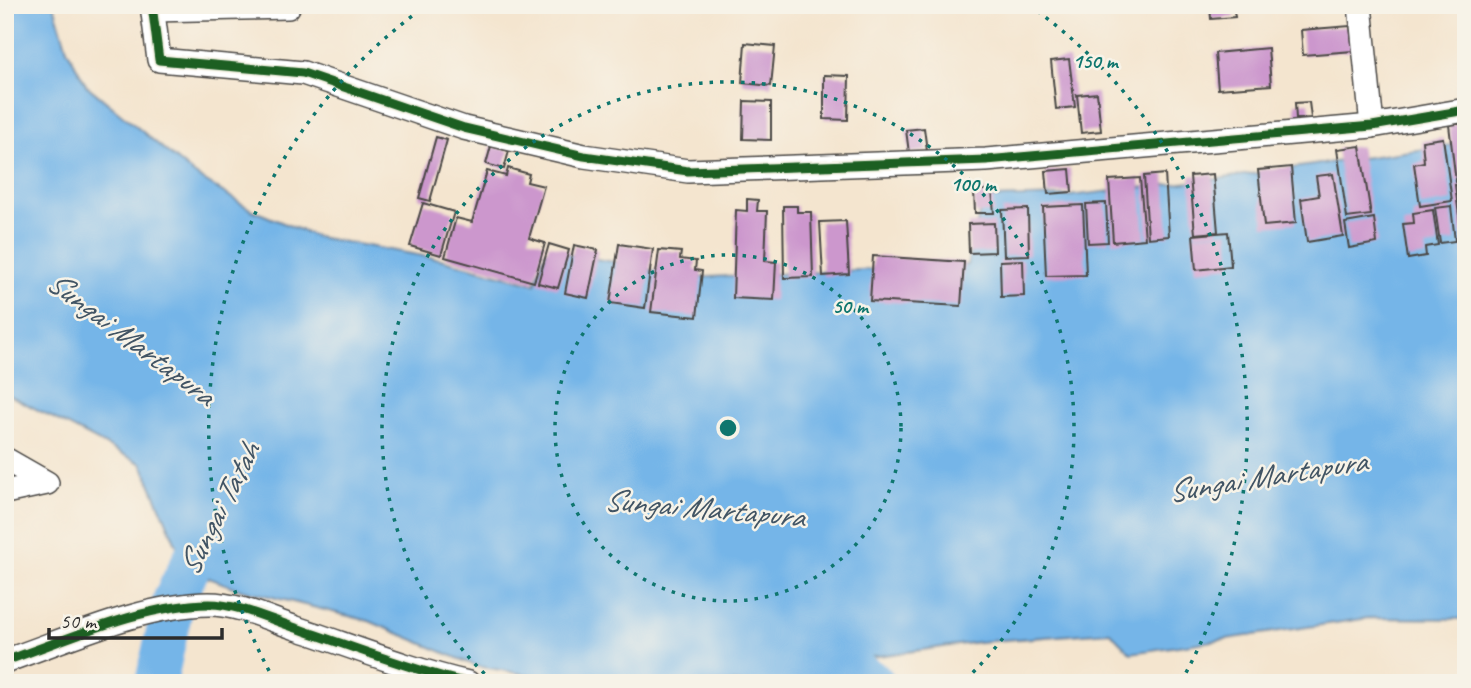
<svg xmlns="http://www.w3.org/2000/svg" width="1471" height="688" font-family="Caveat,sans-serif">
<rect width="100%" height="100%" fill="#f7f3e8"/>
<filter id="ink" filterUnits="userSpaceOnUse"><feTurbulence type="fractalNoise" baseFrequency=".0143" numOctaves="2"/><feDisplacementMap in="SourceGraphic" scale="14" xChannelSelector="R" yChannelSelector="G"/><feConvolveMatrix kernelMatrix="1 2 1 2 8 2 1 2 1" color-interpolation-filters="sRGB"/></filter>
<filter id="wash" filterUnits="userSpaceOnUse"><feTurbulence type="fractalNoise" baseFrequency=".00686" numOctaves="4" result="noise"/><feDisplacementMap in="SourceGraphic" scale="28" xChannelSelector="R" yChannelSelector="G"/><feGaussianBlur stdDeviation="1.57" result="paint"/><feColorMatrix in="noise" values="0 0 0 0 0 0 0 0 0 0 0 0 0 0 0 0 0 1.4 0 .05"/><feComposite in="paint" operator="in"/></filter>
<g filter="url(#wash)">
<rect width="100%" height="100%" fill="#f4e5cf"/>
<!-- water -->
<polygon fill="#74b5e8" stroke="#50708a" stroke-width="2" points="5,5 54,5 67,49 86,85 195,175 252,210 317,237 440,259 535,284 546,251 609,261 688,278 967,265 983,198 1069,196 1217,179 1466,143 1466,619 1369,618 1131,653 1110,632 979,642 871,657 850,683 579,683 476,666 369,621 236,588 187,570 142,464 5,393"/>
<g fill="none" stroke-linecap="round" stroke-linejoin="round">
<!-- river -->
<g stroke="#74b5e8" stroke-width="42">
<polyline points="836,625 842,662 874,683"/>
<polyline points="156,683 174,599 213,519"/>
</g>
</g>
<g id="blocks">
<!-- building -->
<g fill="#cc97cd">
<polygon points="1210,5 1233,5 1235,17 1211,19"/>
<polygon points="1350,26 1353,51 1303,55 1301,30"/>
<polygon points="745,43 775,46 771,86 742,83"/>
<polygon points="1268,48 1271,85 1218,89 1215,53"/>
<polygon points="1069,59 1075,107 1056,109 1051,61"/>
<polygon points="824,75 849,76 848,120 824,119"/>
<polygon points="1097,93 1101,131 1081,133 1077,95"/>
<polygon points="744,101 771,102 771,140 743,139"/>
<polygon points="1309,102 1311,118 1296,119 1295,103"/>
<polygon points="1466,123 1466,180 1456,182 1449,125"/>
<polygon points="924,128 927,151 909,153 906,130"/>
<polygon points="436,137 447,140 430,201 419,198"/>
<polygon points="1443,138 1452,201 1420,206 1414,164 1424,162 1422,141"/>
<polygon points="491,146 509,151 504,169 486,164"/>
<polygon points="1360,146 1371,215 1347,218 1337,149"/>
<polygon points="1291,167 1296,223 1264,226 1258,170"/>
<polygon points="508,168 529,174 527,182 544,186 529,238 545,243 534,282 445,257 456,218 472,222 487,171 506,176"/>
<polygon points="1070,169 1072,192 1048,194 1046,171"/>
<polygon points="1165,174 1169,236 1148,238 1144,176"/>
<polygon points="1213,174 1218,232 1195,234 1190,176"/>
<polygon points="1333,174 1343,236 1307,242 1301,199 1319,196 1316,176"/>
<polygon points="1140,178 1145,239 1113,242 1109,180"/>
<polygon points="1466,184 1466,253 1464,254 1455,185"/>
<polygon points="974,190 992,190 994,213 975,213"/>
<polygon points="747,199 758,200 757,211 767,211 765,261 776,262 774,300 733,298 736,210 747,211"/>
<polygon points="423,203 454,212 441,255 410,246"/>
<polygon points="1106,203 1108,242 1088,243 1086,204"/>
<polygon points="1083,205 1086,275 1046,276 1043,207"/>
<polygon points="783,206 797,206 797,212 811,212 813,277 784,278"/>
<polygon points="1451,206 1455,241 1440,243 1435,208"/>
<polygon points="1028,209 1029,255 1004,256 1002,210"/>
<polygon points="1433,210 1438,245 1425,247 1426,256 1408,259 1403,224 1414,223 1413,213"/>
<polygon points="1374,218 1377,243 1349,248 1345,223"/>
<polygon points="846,221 849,274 823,276 820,222"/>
<polygon points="994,223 995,252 969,253 968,224"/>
<polygon points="1228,232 1231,266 1196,270 1193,235"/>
<polygon points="549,244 569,250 558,288 538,283"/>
<polygon points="619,244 653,249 645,308 610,303"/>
<polygon points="574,245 598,250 588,298 565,293"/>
<polygon points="659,250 681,252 680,259 696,261 695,270 702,271 697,317 651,312"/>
<polygon points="873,256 964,262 961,306 870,301"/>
<polygon points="1023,260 1024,296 1001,297 1000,261"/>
</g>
</g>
</g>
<g filter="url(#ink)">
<use href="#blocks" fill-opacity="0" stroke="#494744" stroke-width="2"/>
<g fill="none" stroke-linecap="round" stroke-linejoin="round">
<defs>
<g id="minor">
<polyline points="152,5 159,60 303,73 464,128 584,156 688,171 986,160 1372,126 1466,110"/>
<polyline points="1360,5 1372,126"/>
<polyline points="153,10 288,7"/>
<polyline points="5,459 47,483 5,492"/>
<path d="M5,661C69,639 141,605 209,604C238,604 269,619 296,628C353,647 409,669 468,683"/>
</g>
</defs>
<!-- minor casing -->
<use href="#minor" stroke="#494744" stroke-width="26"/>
<!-- minor -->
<use href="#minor" stroke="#fff" stroke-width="23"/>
<defs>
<g id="cycleway">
<polyline points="152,5 159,60 303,73 464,128 584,156 688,171 986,160 1372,126 1466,110"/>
<path d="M5,661C69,639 141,605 209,604C238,604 269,619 296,628C353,647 409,669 468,683"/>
</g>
</defs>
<!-- cycleway casing -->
<use href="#cycleway" stroke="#f7f3e8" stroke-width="13"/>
<!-- cycleway -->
<use href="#cycleway" stroke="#1b5e20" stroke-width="9"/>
</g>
</g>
<!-- distance rings -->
<g fill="none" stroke="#0f766e" stroke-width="3.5" stroke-dasharray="3.5 7">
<circle cx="728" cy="428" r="173"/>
<path d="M492 681A346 346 0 1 1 964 681"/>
<path d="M274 680A519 519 0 0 1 427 5M1029 5A519 519 0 0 1 1182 680"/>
</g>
<g text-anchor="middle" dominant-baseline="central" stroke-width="5" stroke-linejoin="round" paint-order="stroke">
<!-- water labels -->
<g font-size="32" font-style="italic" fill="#415464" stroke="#f7f3e8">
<text transform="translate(131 338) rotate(37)">Sungai Martapura</text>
<text transform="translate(1267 476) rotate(-9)">Sungai Martapura</text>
<text transform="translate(704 508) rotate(5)">Sungai Martapura</text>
<text transform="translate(219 509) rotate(-63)">Sungai Tatah</text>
</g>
</g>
<circle cx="728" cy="428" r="10" fill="#0f766e" stroke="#f7f3e8" stroke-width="3.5"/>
<g font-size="21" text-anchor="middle" font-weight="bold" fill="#0f766e" stroke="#f7f3e8" stroke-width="5" stroke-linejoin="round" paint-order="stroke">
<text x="1095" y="68">150 m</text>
<text x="973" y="191">100 m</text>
<text x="850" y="313">50 m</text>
</g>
<!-- margin -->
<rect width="1471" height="688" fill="none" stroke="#f7f3e8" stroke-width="28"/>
<!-- scale -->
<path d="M49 628v10h173v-10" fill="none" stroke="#2b2b2b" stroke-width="3.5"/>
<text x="60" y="628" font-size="21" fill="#2b2b2b" stroke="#f7f3e8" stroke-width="5" paint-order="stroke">50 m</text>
</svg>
